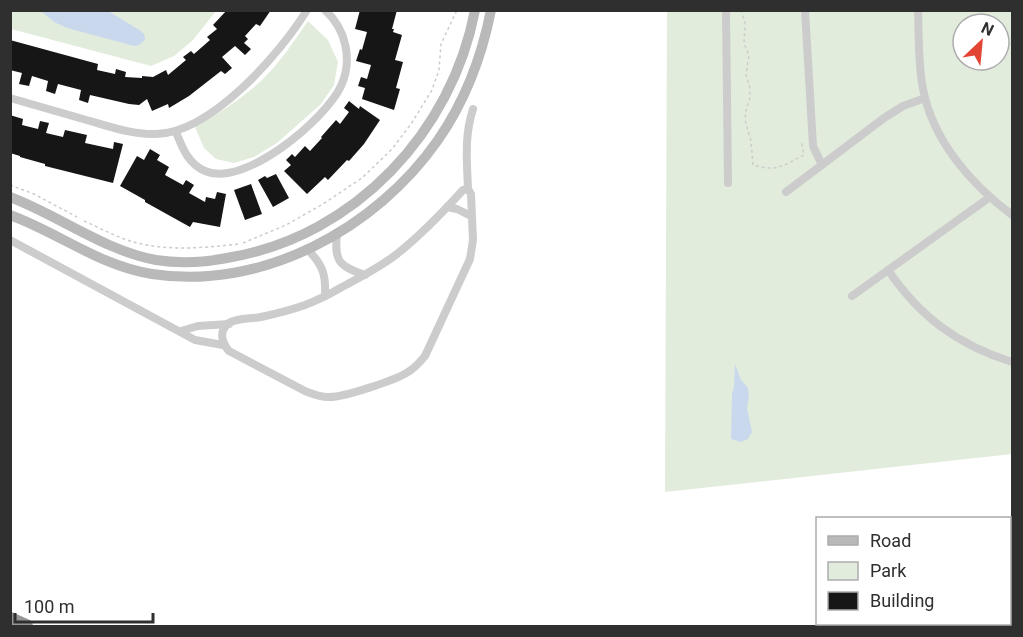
<svg xmlns="http://www.w3.org/2000/svg" width="1023" height="637" font-family="Roboto,sans-serif">
<rect width="100%" height="100%" fill="#fff"/>
<!-- green -->
<g fill="#e2ecdd" fill-rule="evenodd">
<polygon points="10,11 216,11 193,40 174,56 151,66 11,29"/>
<path d="M667,11H1012V454L665,492ZM963,24H999V60H963Z"/>
<path d="M308,21L328,40L338,62L334,85L321,104L277,143L254,157L234,163L216,159L204,148L195,127C219,113 241,99 261,81C279,64 294,41 308,21Z"/>
</g>
<!-- water -->
<g fill="#c9d8ec">
<polygon points="41,11 108,11 141,31 144,34 145,40 139,45 134,46 67,28 54,22"/>
<polygon points="735,364 741,380 748,388 749,396 747,408 752,432 748,439 741,442 731,439 732,394 734,387"/>
</g>
<!-- building -->
<g fill="#161616">
<polygon points="227,10 271,10 260,26 256,24 245,36 248,39 244,43 251,49 245,55 235,46 222,57 232,68 225,74 221,71 189,96 169,108 168,104 152,111 147,99 139,105 129,104 90,95 88,103 79,100 81,90 58,84 55,94 46,91 48,81 32,76 29,86 19,84 22,73 10,70 10,40 98,64 97,70 115,74 116,69 126,72 125,77 142,78 142,76 153,77 166,70 168,75 186,60 183,57 191,51 194,54 210,40 207,37 217,29 213,25"/>
<polygon points="360,10 397,10 392,29 394,29 393,32 402,35 395,60 403,62 396,88 400,89 394,110 362,99 365,88 358,86 361,77 367,79 371,65 356,61 360,49 362,50 367,32 355,29"/>
<polygon points="349,101 359,109 360,106 380,120 364,144 349,161 347,160 328,180 325,177 307,194 284,171 291,165 286,160 292,154 295,157 305,146 310,151 322,138 321,137 336,120 340,124 349,112 344,108"/>
<polygon points="10,115 23,119 22,125 38,129 40,121 49,123 46,133 63,137 65,130 87,135 85,143 113,149 114,142 123,144 113,183 45,166 45,164 20,157 20,156 10,153"/>
<polygon points="150,149 160,155 157,160 169,167 165,175 183,185 186,180 194,185 189,193 205,202 206,197 215,199 217,192 226,194 220,227 193,222 190,227 145,202 145,200 120,186 137,156 144,160"/>
<polygon points="276,174 289,198 273,207 258,180 265,176 267,178"/>
<polygon points="251,184 262,214 245,220 234,190"/>
</g>
<g fill="none" stroke-linecap="round" stroke-linejoin="round">
<!-- path -->
<g stroke="#ccc" stroke-width="1.5" stroke-dasharray="3 3" stroke-linecap="butt">
<path d="M741,10L745,22L744,44L749,55L746,75L750,88V98L746,110L745,120L751,141L753,165C778,172 782,166 804,155L802,144L804,143"/>
<polyline points="10,185 34,194 77,217"/>
<path d="M84,221C98,227 112,235 127,240C164,252 201,248 239,244"/>
<polyline points="243,243 286,225 323,204 362,178 392,149 411,124 432,90 439,70 441,44 457,10"/>
</g>
<!-- street -->
<g stroke="#ccc" stroke-width="8">
<polyline points="726,10 728,183"/>
<polyline points="805,10 813,146 822,165"/>
<path d="M918,10C919,36 918,64 923,89C933,141 971,184 1012,215"/>
<path d="M10,98C37,106 63,113 90,121C111,127 134,135 156,134C211,133 280,54 307,10"/>
<path d="M176,132C182,147 188,164 205,171C244,188 325,120 341,86C353,60 346,29 325,10"/>
<path d="M468,189L471,194L473,240L470,259L425,356C420,362 415,368 408,372C396,380 342,398 328,397C320,397 313,394 305,391L229,351C222,343 218,331 229,323C237,318 251,319 261,317C275,314 291,310 305,305C318,300 330,294 342,287C361,277 380,267 397,254C421,235 443,212 463,190Z"/>
<path d="M468,189C467,161 464,137 473,109"/>
<polyline points="786,192 884,118 903,106 925,98"/>
<polyline points="447,207 457,209 471,216"/>
<path d="M337,233C334,262 339,266 365,275"/>
<polyline points="10,240 195,340 223,345"/>
<path d="M308,250C323,265 326,275 325,296"/>
<path d="M888,270C920,317 958,345 1012,362"/>
<polyline points="852,296 990,197"/>
<polyline points="181,331 198,326 229,324"/>
</g>
<!-- secondary -->
<g stroke="#b9b9b9" stroke-width="10">
<path d="M10,197C60,216 103,250 156,260C181,264 208,262 232,257C355,235 452,132 475,10"/>
<path d="M10,215C59,233 100,266 152,274C262,291 376,229 438,140C465,101 482,56 491,10"/>
</g>
<!-- highway -->
<polyline stroke="#969696" stroke-width="14" points="10,619 26,626"/>
</g>
<!-- border -->
<rect width="1023" height="637" fill="none" stroke="#2f2f2f" stroke-width="24"/>
<!-- legend -->
<rect x="816" y="517" width="195" height="108" fill="#ffffff" stroke="#acacac" stroke-width="1.5"/>
<rect x="828" y="536" width="30" height="9" fill="#b9b9b9" stroke="#acacac" stroke-width="1.5"/>
<text x="870" y="547" font-size="18" fill="#2f2f2f">Road</text>
<rect x="828" y="562" width="30" height="18" fill="#e2ecdd" stroke="#acacac" stroke-width="1.5"/>
<text x="870" y="577" font-size="18" fill="#2f2f2f">Park</text>
<rect x="828" y="592" width="30" height="18" fill="#161616" stroke="#acacac" stroke-width="1.5"/>
<text x="870" y="607" font-size="18" fill="#2f2f2f">Building</text>
<!-- north arrow -->
<g transform="translate(981 42) rotate(26)"><circle r="28" fill="#ffffff" stroke="#acacac" stroke-width="1.5"/>
<path d="M0-4.5L10 22L0 15L-10 22Z" fill="#e34534"/>
<text y="-9" font-size="16" font-weight="bold" text-anchor="middle" fill="#2f2f2f">N</text>
</g>
<!-- scale -->
<path d="M15 613v9h138v-9" fill="none" stroke="#2f2f2f" stroke-width="3"/>
<text x="24" y="613" font-size="18" fill="#2f2f2f" stroke="#ffffff" stroke-width="4.5" paint-order="stroke">100 m</text>
</svg>
